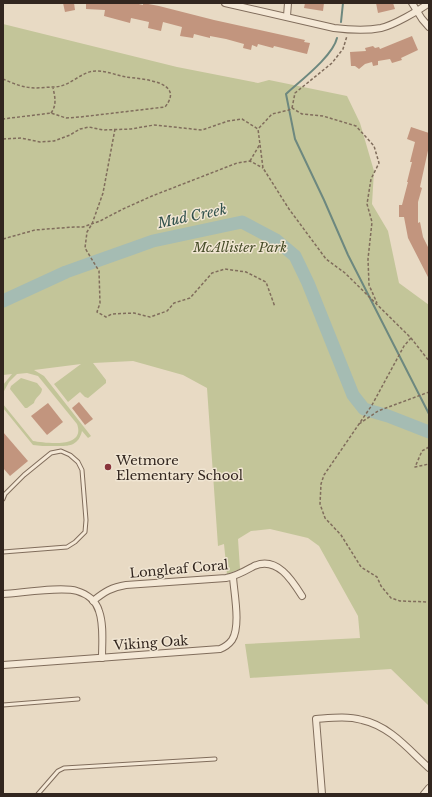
<svg xmlns="http://www.w3.org/2000/svg" width="432" height="797" font-family="'Libre Baskerville',serif">
<rect width="100%" height="100%" fill="#e8dac4"/>
<!-- green -->
<g fill="#c3c599">
<path d="M3,24L177,67L258,83L269,80L347,96L360,123L374,171L372,204L388,231L399,283L429,305V706L391,669L250,678L245,644L360,638L358,616L319,546L308,538L270,529L251,531L238,539L240,569L227,574L224,544L218,546L207,388L183,375L133,361L93,363L106,380V383L88,398L85,397L80,392L68,402L54,384L81,364L34,370L44,376L91,436L88,438L82,431C78,448 66,446 52,446C46,446 39,446 33,445L3,408V404L33,441C46,443 86,449 77,424L38,376L27,373L17,374L9,382L3,393V385L12,374L3,375Z"/>
<path d="M21,378L37,383L42,389C42,395 35,397 34,403L27,408H25L10,389L11,386Z"/>
</g>
<g fill="none" stroke-linecap="round" stroke-linejoin="round">
<!-- stream -->
<g stroke="#6d887f" stroke-width="2">
<polyline points="341,22 343,3"/>
<path d="M337,38C333,56 300,81 286,94L295,139L324,200L348,255L429,414"/>
</g>
<!-- river -->
<polyline stroke="#a5bcb3" stroke-width="13" points="3,301 66,272 153,241 242,222 276,240 295,256 308,283 353,395 364,409 388,416 429,432"/>
</g>
<!-- building -->
<g fill="#c2957e">
<polygon points="63,3 74,3 75,10 65,12"/>
<polygon points="86,3 134,3 143,5 143,3 159,6 214,20 305,40 304,42 310,43 307,54 274,46 273,48 258,44 257,47 252,45 251,50 243,48 244,44 226,39 210,36 210,38 194,34 193,38 180,36 182,27 163,22 161,31 148,28 149,22 131,18 130,23 104,16 105,10 86,9"/>
<polygon points="305,3 324,3 323,11 304,8"/>
<polygon points="376,3 393,3 395,9 378,13"/>
<polygon points="412,36 418,50 401,58 402,60 392,63 390,59 378,61 378,65 373,66 372,62 365,64 359,69 355,66 351,66 350,52 366,51 365,48 373,46 375,48 379,47 380,49"/>
<polygon points="411,127 429,133 429,146 420,187 422,188 418,202 418,223 420,222 423,237 429,249 429,279 408,238 404,217 399,217 399,205 402,205 408,182 407,182 412,162 410,162 415,142 407,139"/>
<polygon points="79,402 93,419 85,425 72,408"/>
<polygon points="48,403 63,422 47,435 31,416"/>
<polygon points="3,432 28,461 10,476 3,468"/>
</g>
<g fill="none" stroke-linecap="round" stroke-linejoin="round">
<defs>
<g id="lane">
<polyline points="3,499 5,494 24,475 51,453 61,451 70,455 78,462 82,470 86,520 85,532 75,542 67,547 3,552"/>
<polyline points="3,705 78,699"/>
<polyline points="38,794 58,771 64,768 215,759"/>
</g>
<g id="street">
<path d="M225,3L334,28C350,30 366,31 381,28C394,25 418,11 429,3"/>
<polyline points="412,3 422,19 429,27"/>
<polyline points="287,16 288,3"/>
<path d="M3,594C21,593 62,586 77,591C87,594 96,601 99,611C104,625 102,643 102,658"/>
<path d="M93,601C104,592 112,587 126,585L226,578C237,576 245,571 254,566C277,556 292,580 302,596"/>
<path d="M3,665L220,649C225,647 229,644 232,640C241,626 234,593 233,577"/>
<path d="M322,794L316,719C331,718 347,716 362,720C390,726 409,750 429,768"/>
<polyline points="424,794 429,788"/>
</g>
</defs>
<!-- lane casing -->
<use href="#lane" stroke="#806d5c" stroke-width="5"/>
<!-- street casing -->
<use href="#street" stroke="#806d5c" stroke-width="8"/>
<!-- path -->
<g stroke="#806d5c" stroke-width="1.5" stroke-dasharray="3 2" stroke-linecap="butt">
<path d="M3,79C10,82 19,86 26,87C35,89 45,87 54,87C70,87 81,71 96,71C107,71 116,75 126,77C141,79 186,81 165,107L80,117L66,118L51,113L3,119"/>
<polyline points="292,108 295,93 332,63 343,49 347,36"/>
<path d="M51,113C57,105 55,97 53,88"/>
<polyline points="259,128 272,114 289,110 292,108 302,114 323,116 356,126 374,146 379,163 371,179 367,204 372,222 368,259 369,285 377,303"/>
<polyline points="115,129 103,193 92,224 87,232 85,248 99,271 100,303 97,312 106,317 112,314 134,313 150,317 167,311 174,303 190,298 212,273 225,269 246,272 266,282 275,307"/>
<polyline points="3,139 21,138 40,142 54,141 70,135 80,129 89,127 103,130 131,129 154,125 202,130 228,121 242,119 258,129 263,168 289,209 326,259 345,273 411,338 429,361"/>
<polyline points="250,161 260,144"/>
<polyline points="3,239 35,230 74,227 83,227 100,221 123,209 152,196 237,163 250,161 263,168"/>
<polyline points="411,338 404,346 372,405 324,475 321,484 320,504 325,518 341,535 361,567 377,577 381,586 391,598 400,601 429,602"/>
<polyline points="359,424 378,411 429,392"/>
<polyline points="429,447 422,451 415,467 429,464"/>
</g>
<!-- lane -->
<use href="#lane" stroke="#f4e8d6" stroke-width="3"/>
<!-- street -->
<use href="#street" stroke="#f4e8d6" stroke-width="6"/>
</g>
<!-- markers -->
<circle fill="#88343b" stroke="#f0e5d2" stroke-width="1.5" cx="108" cy="467" r="4"/>
<g text-anchor="middle" dominant-baseline="central" stroke-width="3" stroke-linejoin="round" paint-order="stroke">
<!-- park labels -->
<g font-size="13" font-style="italic" fill="#464c28" stroke="#f0e5d2">
<text x="240" y="247">McAllister Park</text>
</g>
<!-- poi labels -->
<g font-size="13" fill="#32261f" stroke="#f0e5d2" text-anchor="start">
<text x="116" y="460">Wetmore<tspan x="116" dy="15">Elementary School</tspan></text>
</g>
<!-- street labels -->
<g font-size="13" fill="#32261f" stroke="#f0e5d2">
<text transform="translate(179 569) rotate(-5)">Longleaf Coral</text>
<text transform="translate(151 643) rotate(-4)">Viking Oak</text>
</g>
<!-- water labels -->
<g font-size="14" font-style="italic" fill="#30504b" stroke="#f0e5d2">
<text transform="translate(192 216) rotate(-12)">Mud Creek</text>
</g>
</g>
<!-- border -->
<rect width="432" height="797" fill="none" stroke="#32261f" stroke-width="8"/>
</svg>
